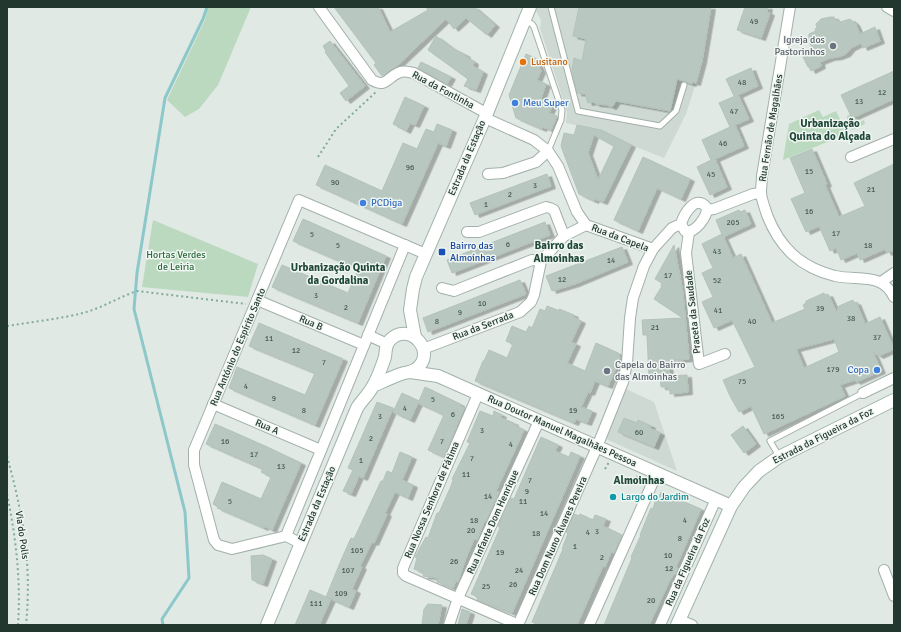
<svg xmlns="http://www.w3.org/2000/svg" width="901" height="632" font-family="Signika,sans-serif">
<defs>
<filter id="shadow"><feDropShadow dx="4.5" dy="2.5" stdDeviation="0" flood-color="#0004"/></filter>
</defs>
<rect width="100%" height="100%" fill="#e0e9e4"/>
<!-- built -->
<g fill="#ced9d3">
<polygon points="537,7 711,7 701,67 686,114 664,158 631,145 601,130 566,123 567,112 540,28 541,20 536,11"/>
<polygon points="626,389 654,402 677,471 606,439"/>
</g>
<!-- green -->
<g fill="#bad9bf">
<polygon points="208,7 251,7 218,85 199,109 185,117 167,100 205,20"/>
<polygon points="819,110 823,117 836,111 847,134 783,160 789,124"/>
<polygon points="850,114 855,124 864,120 865,124 852,130 847,120 847,116"/>
<polygon points="153,220 258,264 248,297 142,287"/>
</g>
<g fill="none" stroke-linecap="round" stroke-linejoin="round">
<!-- stream -->
<polyline stroke="#8cc8ca" stroke-width="3" points="163,625 162,619 189,578 185,512 134,309 137,273 165,98 203,19 207,7"/>
</g>
<!-- building -->
<g fill="#b8c7bf" stroke="#b3c2ba" fill-rule="evenodd" filter="url(#shadow)">
<polygon points="334,7 378,7 390,32 428,10 426,7 474,7 495,25 487,35 466,18 454,29 446,19 398,65 382,76 374,65 376,63"/>
<polygon points="579,7 711,7 702,61 696,83 692,82 692,84 677,79 670,111 616,101 612,107 607,105 596,104 593,102 588,103 585,94 577,93 572,70 574,58 582,61 586,39 573,36"/>
<polygon points="745,7 768,7 767,12 770,13 761,38 737,30"/>
<polygon points="830,17 834,17 836,21 839,20 840,22 850,19 855,23 860,34 875,27 880,41 863,48 861,43 851,48 846,54 838,57 830,58 820,62 821,66 811,71 809,67 808,67 803,57 814,53 809,41 809,34 816,31 815,29 817,28 816,24 821,19"/>
<polygon points="436,36 452,48 466,55 465,56 474,62 473,66 483,72 476,90 464,86 468,79 428,50"/>
<polygon points="330,41 365,86 346,101 340,93 349,86 325,52 326,51 323,46"/>
<polygon points="526,54 535,58 541,71 537,80 546,84 541,99 553,104 549,113 557,116 551,130 543,127 542,129 516,118 509,95"/>
<polygon points="421,62 451,77 447,84 418,68"/>
<polygon points="751,68 758,86 738,95 749,119 735,125 744,146 715,159 727,187 710,195 697,167 711,160 702,140 730,127 719,103 735,96 734,96 726,79"/>
<polygon points="894,71 894,99 852,118 841,95"/>
<polygon points="405,97 424,106 415,125 410,123 406,131 393,124"/>
<polygon points="437,124 452,130 446,146 438,143 402,224 316,185 325,165 382,191 403,143 417,149 426,129 434,132"/>
<path d="M577,125L601,130L631,145L603,202L595,199L594,201L579,194L561,146L564,133L574,135ZM594,135L614,146L598,180L588,153Z"/>
<polygon points="812,149 827,184 825,185 839,217 865,206 854,183 894,164 894,250 887,253 885,249 860,260 857,253 841,260 836,248 830,251 819,226 806,232 791,199 805,193 790,158"/>
<polygon points="643,157 690,179 681,199 657,188 638,231 614,220"/>
<polygon points="547,174 551,186 475,215 470,203"/>
<polygon points="739,210 740,212 745,210 751,224 723,237 716,220"/>
<polygon points="303,219 386,256 358,323 272,287 282,265 348,293 358,269 293,241"/>
<polygon points="545,222 550,235 452,273 447,260"/>
<path d="M722,234L733,258L741,254L772,323L805,309L803,305L806,303V301L824,293L825,295L828,294L837,313L839,306L853,300L854,303L856,302L865,324L880,317L894,349L879,356L873,352L881,371L856,382L855,380L840,385L845,396L764,434L751,406L739,412L730,396L723,380L755,367L732,320L714,328L702,302L713,297L702,273L713,268L702,244ZM834,339L839,352L804,368L796,349Z"/>
<polygon points="674,245 683,293 689,359 668,361 669,376 687,375 688,392 670,394 670,390 668,390 668,387 661,387 660,376 649,377 647,335 643,335 642,320 683,318 654,299 662,286 661,286 662,283 655,279"/>
<polygon points="622,247 628,262 575,284 552,291 546,276"/>
<polygon points="520,280 526,294 428,332 423,318"/>
<polygon points="547,306 560,311 559,309 574,315 573,317 581,321 571,342 576,344 567,363 585,371 596,343 618,353 620,358 608,386 595,381 590,393 588,392 581,407 592,411 587,423 576,419 574,423 475,381 483,361 484,361 489,350 507,358 513,344 506,341 512,326 526,332 529,326 532,328 540,309 545,311"/>
<polygon points="259,323 343,359 315,425 229,388 237,367 305,395 315,373 249,346"/>
<polygon points="425,387 460,404 460,406 464,408 444,457 428,450 444,415 418,403 410,420 393,412 402,393 419,401"/>
<polygon points="377,402 393,408 363,478 359,476 351,494 343,491 353,470 348,468"/>
<polygon points="480,411 493,416 494,411 502,415 501,418 514,423 514,425 524,430 496,491 499,492 486,521 484,522 477,540 474,539 466,558 458,582 456,581 453,588 437,582 438,578 423,576 424,573 414,569 417,558 415,557 426,537 428,538 437,513 439,513 451,486 453,480 452,479 470,443 467,442"/>
<polygon points="624,418 637,423 638,420 651,426 650,428 660,433 654,447 618,432"/>
<polygon points="215,424 265,446 301,463 272,530 264,526 264,528 217,508 218,507 213,504 222,482 261,499 271,477 261,472 263,469 206,444"/>
<polygon points="743,426 756,444 744,453 731,435"/>
<polygon points="541,437 558,445 555,451 569,457 571,452 580,456 512,613 477,600 478,597 471,594 500,528 498,526 511,498 514,499"/>
<polygon points="400,452 412,457 402,480 413,485 408,498 395,492 385,513 387,514 374,543 372,542 360,566 362,567 352,589 356,591 349,607 326,597 342,558 351,538 354,539 381,481 383,481 387,471 392,473"/>
<polygon points="661,492 701,509 676,567 678,568 675,575 674,574 670,580 649,625 604,625 632,558 631,557 641,535 640,535 651,508 653,509 656,498 658,499"/>
<polygon points="574,514 579,516 580,514 593,520 595,515 606,519 603,526 622,535 614,553 611,552 605,567 603,566 577,625 539,625 532,622 563,549 562,549 568,533 566,532"/>
<polygon points="263,555 272,559 263,584 252,580 251,556"/>
<polygon points="310,590 331,599 319,625 295,625"/>
<polygon points="428,604 442,605 438,625 422,625 424,609"/>
<polygon points="462,609 470,612 469,616 466,625 458,625"/>
</g>
<g fill="none" stroke-linecap="round" stroke-linejoin="round">
<defs>
<g id="service">
<polyline points="551,7 578,111 660,126 676,111 684,85"/>
<polyline points="525,20 532,24 534,27 562,110 561,120 548,151"/>
<polyline points="779,456 770,441 863,393"/>
</g>
<g id="minor">
<path d="M319,7L372,80C386,88 387,78 398,73C403,70 408,72 414,73L486,113"/>
<path d="M790,7L762,176C762,181 761,187 761,192C761,199 765,208 767,215C780,248 800,267 835,276C858,281 882,272 894,297"/>
<polyline points="887,7 894,11"/>
<polyline points="485,118 534,140 548,151 558,166 577,212 586,225 653,249"/>
<polyline points="851,157 894,139"/>
<polyline points="488,174 503,173 536,162 548,151"/>
<polyline points="707,210 714,209 753,194 761,193"/>
<polyline points="467,232 479,232 546,207 550,208 554,210 564,236"/>
<polyline points="689,232 686,253 699,364 725,354"/>
<polyline points="881,282 894,273"/>
<polyline points="442,288 454,291 532,260 541,261"/>
<polyline points="257,300 364,345"/>
<polyline points="368,335 387,344"/>
<polyline points="423,349 520,312 531,302 534,295 541,261 564,236 586,225"/>
<polyline points="863,393 894,378"/>
<polyline points="478,394 403,568 403,573 406,576 519,625"/>
<polyline points="213,404 321,450"/>
<polyline points="286,536 405,245"/>
<polyline points="300,543 286,536 232,549 218,545 214,540 194,465 194,450 299,200 426,254"/>
<polyline points="884,570 894,596"/>
<polyline points="680,620 692,625"/>
<polyline points="449,625 458,598 539,421"/>
<path d="M518,625L597,447L623,382L627,363L630,318L633,298L644,266L653,249L672,228L681,224C684,214 696,193 707,208C707,217 695,234 685,231L681,224"/>
<polyline points="589,625 657,473"/>
<polyline points="660,625 716,499"/>
</g>
<polyline id="tertiary" points="410,372 438,376 731,506"/>
<g id="secondary">
<polyline points="415,337 410,310 413,289 416,277 485,118 530,7"/>
<path d="M267,625L357,408C362,400 369,394 373,386C378,378 382,366 385,357C386,351 385,345 390,340C410,320 438,353 416,369C411,373 406,372 401,374C392,377 382,382 373,386"/>
<polyline points="677,625 731,506 744,487 759,471 779,457 894,400"/>
</g>
</defs>
<!-- service casing -->
<use href="#service" stroke="#a3b0aa" stroke-width="7"/>
<!-- minor casing -->
<use href="#minor" stroke="#a3b0aa" stroke-width="12"/>
<!-- tertiary casing -->
<use href="#tertiary" stroke="#a3b0aa" stroke-width="14"/>
<!-- secondary casing -->
<use href="#secondary" stroke="#a0b4aa" stroke-width="14"/>
<!-- path -->
<g stroke="#83aa99" stroke-width="2" stroke-dasharray="2 3" stroke-linecap="butt">
<polyline points="318,157 336,129 376,92"/>
<path d="M7,326C32,322 59,319 83,313C102,308 119,297 137,291L246,304"/>
<path d="M7,456C23,515 32,563 26,625"/>
<polyline points="605,469 609,462"/>
<polyline points="634,482 638,475"/>
<path d="M7,494C16,538 21,581 18,625"/>
</g>
<!-- service -->
<use href="#service" stroke="#fff" stroke-width="5"/>
<!-- minor -->
<use href="#minor" stroke="#fff" stroke-width="10"/>
<!-- tertiary -->
<use href="#tertiary" stroke="#fff" stroke-width="12"/>
<!-- secondary -->
<use href="#secondary" stroke="#fff" stroke-width="12"/>
</g>
<!-- markers -->
<g fill="#6b7280" stroke="#f0f6f2" stroke-width="1.5">
<circle cx="833" cy="46" r="4"/>
<circle cx="607" cy="371" r="4"/>
</g>
<circle fill="#e8710a" stroke="#f0f6f2" stroke-width="1.5" cx="523" cy="62" r="4"/>
<g fill="#3f7fe0" stroke="#f0f6f2" stroke-width="1.5">
<circle cx="515" cy="103" r="4"/>
<circle cx="363" cy="203" r="4"/>
<circle cx="877" cy="370" r="4"/>
</g>
<rect fill="#1a4fb4" stroke="#f0f6f2" stroke-width="1.5" x="438" y="248" width="8" height="8" rx="2"/>
<circle fill="#0f9aa8" stroke="#f0f6f2" stroke-width="1.5" cx="613" cy="497" r="4"/>
<g text-anchor="middle" dominant-baseline="central" stroke-width="3" stroke-linejoin="round" paint-order="stroke">
<!-- number labels -->
<g font-size="8" fill="#485c53">
<text x="754" y="21">49</text>
<text x="742" y="82">48</text>
<text x="882" y="92">12</text>
<text x="859" y="101">13</text>
<text x="734" y="111">47</text>
<text x="723" y="143">46</text>
<text x="410" y="167">96</text>
<text x="809" y="171">15</text>
<text x="711" y="174">45</text>
<text x="335" y="182">90</text>
<text x="535" y="185">3</text>
<text x="871" y="189">21</text>
<text x="510" y="194">2</text>
<text x="486" y="204">1</text>
<text x="809" y="211">16</text>
<text x="733" y="222">205</text>
<text x="836" y="233">17</text>
<text x="312" y="234">5</text>
<text x="508" y="244">6</text>
<text x="338" y="245">5</text>
<text x="868" y="245">18</text>
<text x="717" y="251">43</text>
<text x="611" y="260">14</text>
<text x="668" y="275">17</text>
<text x="562" y="279">12</text>
<text x="717" y="280">52</text>
<text x="316" y="295">3</text>
<text x="482" y="303">10</text>
<text x="346" y="307">2</text>
<text x="820" y="308">39</text>
<text x="718" y="310">41</text>
<text x="460" y="312">9</text>
<text x="851" y="318">38</text>
<text x="437" y="321">8</text>
<text x="752" y="321">40</text>
<text x="655" y="327">21</text>
<text x="877" y="337">37</text>
<text x="269" y="338">11</text>
<text x="296" y="350">12</text>
<text x="324" y="362">7</text>
<text x="833" y="369">179</text>
<text x="742" y="381">75</text>
<text x="246" y="386">4</text>
<text x="274" y="398">9</text>
<text x="433" y="399">5</text>
<text x="405" y="408">4</text>
<text x="304" y="410">8</text>
<text x="573" y="410">19</text>
<text x="453" y="414">6</text>
<text x="380" y="416">3</text>
<text x="778" y="416">165</text>
<text x="482" y="430">3</text>
<text x="639" y="432">60</text>
<text x="371" y="438">2</text>
<text x="225" y="441">16</text>
<text x="442" y="441">7</text>
<text x="511" y="444">4</text>
<text x="254" y="454">17</text>
<text x="472" y="458">7</text>
<text x="361" y="460">1</text>
<text x="281" y="466">13</text>
<text x="466" y="474">11</text>
<text x="530" y="480">7</text>
<text x="527" y="491">9</text>
<text x="488" y="496">14</text>
<text x="230" y="501">5</text>
<text x="523" y="501">11</text>
<text x="544" y="513">14</text>
<text x="474" y="520">18</text>
<text x="685" y="520">4</text>
<text x="471" y="530">20</text>
<text x="597" y="531">3</text>
<text x="588" y="532">4</text>
<text x="536" y="533">18</text>
<text x="680" y="538">8</text>
<text x="575" y="546">1</text>
<text x="357" y="550">105</text>
<text x="500" y="552">19</text>
<text x="668" y="555">10</text>
<text x="602" y="557">2</text>
<text x="454" y="561">26</text>
<text x="669" y="568">12</text>
<text x="348" y="570">107</text>
<text x="519" y="570">24</text>
<text x="513" y="584">26</text>
<text x="486" y="586">25</text>
<text x="341" y="593">109</text>
<text x="651" y="600">20</text>
<text x="316" y="603">111</text>
</g>
<!-- worship labels -->
<g font-size="10" fill="#5b616d" stroke="#f0f6f2" text-anchor="end">
<text x="825" y="40">Igreja dos<tspan x="825" dy="12">Pastorinhos</tspan></text>
<text x="615" y="365" text-anchor="start">Capela do Bairro<tspan x="615" dy="12">das Almoinhas</tspan></text>
</g>
<!-- food labels -->
<g font-size="10" fill="#c56008" stroke="#f0f6f2" text-anchor="start">
<text x="531" y="62">Lusitano</text>
</g>
<!-- street labels -->
<g font-size="10" fill="#22382f" stroke="#f0f6f2">
<text transform="translate(443 90) rotate(28)">Rua da Fontinha</text>
<text transform="translate(771 128) rotate(-81)">Rua Fernão de Magalhães</text>
<text transform="translate(467 158) rotate(-67)">Estrada da Estação</text>
<text transform="translate(620 238) rotate(21)">Rua da Capela</text>
<text transform="translate(693 312) rotate(-96)">Praceta da Saudade</text>
<text transform="translate(311 323) rotate(23)">Rua B</text>
<text transform="translate(483 326) rotate(-21)">Rua da Serrada</text>
<text transform="translate(238 347) rotate(-67)">Rua António do Espírito Santo</text>
<text transform="translate(267 427) rotate(23)">Rua A</text>
<text transform="translate(562 431) rotate(24)">Rua Doutor Manuel Magalhães Pessoa</text>
<text transform="translate(823 436) rotate(-27)">Estrada da Figueira da Foz</text>
<text transform="translate(432 500) rotate(-67)">Rua Nossa Senhora de Fátima</text>
<text transform="translate(317 504) rotate(-67)">Estrada da Estação</text>
<text transform="translate(493 522) rotate(-66)">Rua Infante Dom Henrique</text>
<text transform="translate(22 535) rotate(82)">Via do Polis</text>
<text transform="translate(558 536) rotate(-66)">Rua Dom Nuno Álvares Pereira</text>
<text transform="translate(688 562) rotate(-66)">Rua da Figueira da Foz</text>
</g>
<!-- shop labels -->
<g font-size="10" fill="#366cbe" stroke="#f0f6f2" text-anchor="start">
<text x="523" y="103">Meu Super</text>
<text x="371" y="203">PCDiga</text>
<text x="869" y="370" text-anchor="end">Copa</text>
</g>
<!-- transit labels -->
<g font-size="10" fill="#164399" stroke="#f0f6f2" text-anchor="start">
<text x="450" y="246">Bairro das<tspan x="450" dy="12">Almoínhas</tspan></text>
</g>
<!-- park labels -->
<g font-size="10" fill="#306b3f" stroke="#f0f6f2">
<text x="176" y="255">Hortas Verdes<tspan x="176" dy="12">de Leiria</tspan></text>
</g>
<!-- culture labels -->
<g font-size="10" fill="#0d838f" stroke="#f0f6f2" text-anchor="start">
<text x="621" y="497">Largo do Jardim</text>
</g>
<!-- neighbourhood labels -->
<g font-size="11" font-weight="bold" fill="#204839" stroke="#f0f6f2">
<text x="830" y="123">Urbanização<tspan x="830" dy="13">Quinta do Alçada</tspan></text>
<text x="559" y="245">Bairro das<tspan x="559" dy="13">Almoinhas</tspan></text>
<text x="338" y="267">Urbanização Quinta<tspan x="338" dy="13">da Gordalina</tspan></text>
<text x="639" y="480">Almoinhas</text>
</g>
</g>
<!-- border -->
<rect width="901" height="632" fill="none" stroke="#22382f" stroke-width="16"/>
</svg>
